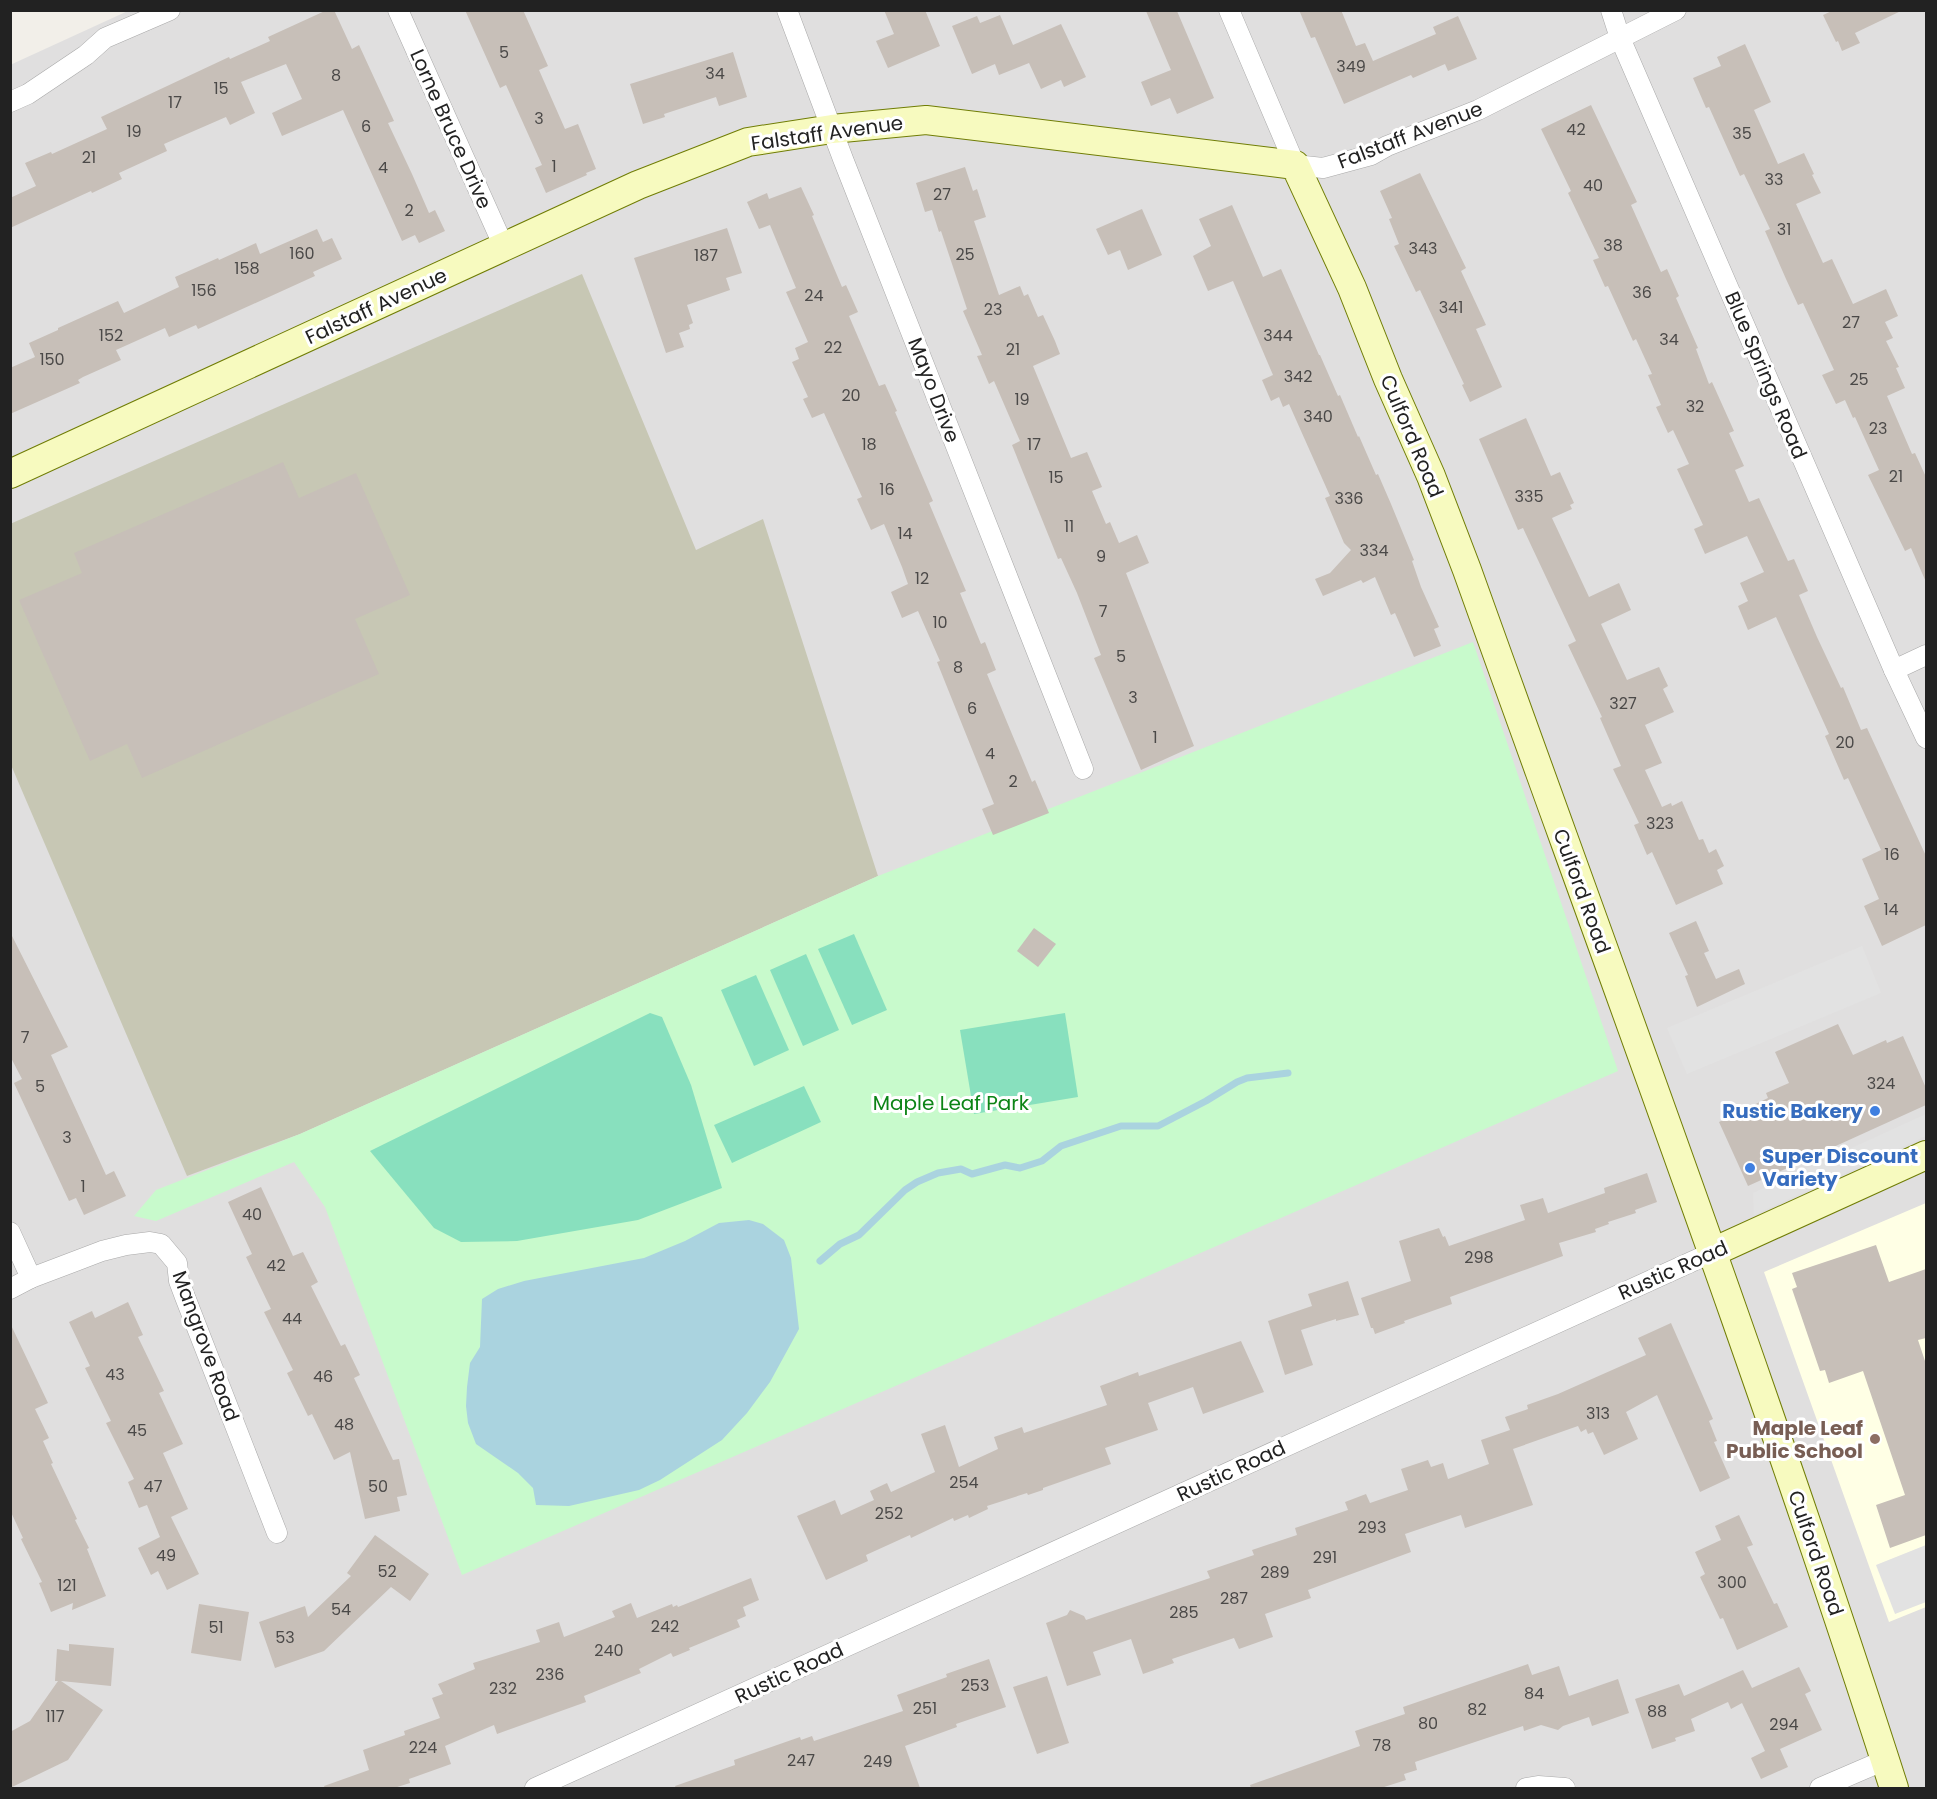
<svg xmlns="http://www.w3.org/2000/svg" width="1937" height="1799" font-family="Poppins,sans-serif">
<rect width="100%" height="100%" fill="#f2efe9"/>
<!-- residential -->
<polygon fill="#e0dfdf" points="130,10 1926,11 1926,1788 11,1788 10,65"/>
<!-- education -->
<polygon fill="#ffffe5" points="1926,1203 1926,1607 1889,1622 1764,1272"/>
<!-- construction -->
<polygon fill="#c7c7b4" points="582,274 696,550 763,519 878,876 300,1134 187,1176 11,765 10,524"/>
<!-- park -->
<polygon fill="#c8facc" points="1473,642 1618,1071 462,1575 325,1207 294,1162 156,1221 134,1216 156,1190 300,1134 878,876"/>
<!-- pitch -->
<g fill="#88e0be">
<polygon points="854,934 887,1010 852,1025 818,949"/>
<polygon points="806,954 839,1030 803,1046 770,970"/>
<polygon points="756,975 789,1050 754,1066 721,990"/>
<polygon points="650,1013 662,1017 691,1085 722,1188 638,1220 517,1241 461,1242 434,1228 370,1151"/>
<polygon points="1065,1013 1078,1097 974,1114 960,1030"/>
<polygon points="804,1086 821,1122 732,1163 714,1125"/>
</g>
<!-- parking -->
<g fill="#e2e2e2">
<polygon points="1862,946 1881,993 1687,1074 1667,1028"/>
<polygon points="1926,1114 1926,1136 1754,1215 1753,1193"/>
<polygon points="1926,1545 1926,1602 1895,1614 1876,1565"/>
</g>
<!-- water -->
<polygon fill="#aad3df" points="749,1220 763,1224 784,1240 791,1258 799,1329 770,1382 747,1413 722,1440 660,1480 639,1490 569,1506 536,1505 533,1488 518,1473 476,1444 468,1423 466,1406 467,1387 470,1363 480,1347 482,1299 498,1289 524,1281 644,1258 685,1241 719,1223"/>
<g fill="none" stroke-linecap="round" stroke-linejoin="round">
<!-- stream -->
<polyline stroke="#aad3df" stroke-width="7" points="820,1261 840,1244 859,1235 905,1190 917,1182 938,1173 961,1169 972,1174 1005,1165 1020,1168 1042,1161 1061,1146 1121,1126 1158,1126 1206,1101 1237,1082 1247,1078 1288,1073"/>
</g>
<!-- building -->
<g fill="#c7bfb8">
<polygon points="327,10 334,10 352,49 359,45 394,121 388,123 412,174 429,213 435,210 445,231 419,243 415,235 402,241 343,110 282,136 272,113 302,99 286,64 241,82 255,113 230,125 226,117 164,144 167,151 119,173 122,179 92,193 91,191 10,228 10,198 36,186 25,163 51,152 52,154 107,129 101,117 229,57 230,59 270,41 268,37"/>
<polygon points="465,10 523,10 548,66 539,70 565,129 578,124 596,169 586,173 587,175 546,193 535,168 542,165 506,85 500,88"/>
<polygon points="884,10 925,10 940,46 888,68 876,41 894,34"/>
<polygon points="1299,10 1341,10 1356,46 1365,43 1373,61 1436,34 1433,27 1458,16 1477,59 1448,71 1445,64 1413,78 1411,75 1344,104 1315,37 1311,38"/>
<polygon points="1834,10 1903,10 1855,33 1860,43 1842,51 1838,41 1836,42 1823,15"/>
<polygon points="1146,11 1177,11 1214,98 1177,114 1170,98 1151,106 1141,82 1171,70"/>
<polygon points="1000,15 1013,45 1061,24 1086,77 1064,87 1061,80 1041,89 1029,63 999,75 995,64 972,74 952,26 977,16 980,23"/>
<polygon points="1745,44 1771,102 1754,110 1778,164 1804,153 1814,174 1812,175 1821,193 1796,204 1823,263 1832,259 1853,304 1886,289 1898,316 1885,322 1893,338 1886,341 1899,367 1896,368 1905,388 1887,396 1912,454 1915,453 1926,477 1926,582 1911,548 1905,551 1868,475 1879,470 1855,417 1853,418 1845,400 1836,404 1822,375 1834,370 1803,303 1798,305 1786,279 1765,231 1770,229 1744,174 1740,176 1709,107 1706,108 1693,78 1721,66 1717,57"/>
<polygon points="733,52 747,97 719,106 716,97 664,114 665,117 643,124 630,84"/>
<polygon points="1591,105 1637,202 1631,205 1661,272 1667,269 1679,296 1676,298 1698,348 1696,349 1709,384 1712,382 1734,431 1729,433 1744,466 1735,470 1749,502 1759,498 1788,561 1794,559 1808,591 1799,595 1817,637 1841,688 1843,687 1861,730 1867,728 1926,856 1926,925 1882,946 1864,906 1879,899 1862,859 1881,850 1848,778 1844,780 1825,736 1829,734 1776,617 1748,630 1738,606 1748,601 1740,583 1764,572 1747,536 1705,554 1694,529 1703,525 1677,469 1689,464 1673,430 1668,433 1656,407 1661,405 1648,375 1652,374 1636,339 1633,341 1608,286 1605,287 1593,260 1599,258 1568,193 1571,191 1541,129"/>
<polygon points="965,167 973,191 977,189 986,217 974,221 999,295 1020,286 1024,296 1028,294 1038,317 1043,315 1055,341 1060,354 1033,366 1071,458 1087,452 1102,487 1092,491 1106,524 1110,522 1119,543 1137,535 1149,563 1126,573 1194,746 1141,770 1094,658 1101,655 1077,593 1061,558 1058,559 1012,445 1020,441 994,381 989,384 977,356 982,355 963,311 967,309 941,231 939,232 932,210 925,212 916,183"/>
<polygon points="1420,173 1466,268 1461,271 1486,325 1476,329 1502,387 1470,402 1462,385 1464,384 1420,290 1416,292 1394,246 1399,244 1389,219 1392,218 1380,191"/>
<polygon points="801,187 814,215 812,216 842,287 846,285 858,312 849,316 879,386 885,384 897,411 895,412 933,501 929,503 966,591 960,593 981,644 985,642 996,670 987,674 1032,782 1035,780 1049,813 993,835 982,809 994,804 937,662 940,661 918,611 902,618 891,592 908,584 902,567 884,524 871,530 857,499 862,497 824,413 812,418 803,399 808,397 792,362 799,359 795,348 808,342 786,292 796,288 770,225 759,229 747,202 767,193 769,199"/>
<polygon points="1232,205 1263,277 1281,269 1319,355 1320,355 1338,396 1340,395 1358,437 1359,436 1376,475 1378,474 1391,504 1414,560 1412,561 1421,587 1439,627 1434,629 1441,646 1414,657 1395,613 1391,615 1375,577 1363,583 1361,580 1323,596 1315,579 1330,573 1351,550 1344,543 1325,498 1330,496 1289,404 1283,407 1279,397 1271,401 1262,380 1273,375 1233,281 1208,291 1193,256 1211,246 1199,219"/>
<polygon points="1142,209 1162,255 1128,270 1120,250 1108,255 1096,229"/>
<polygon points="727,228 742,273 726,278 730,290 687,305 693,323 689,325 690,329 679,333 684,347 666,353 634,258"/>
<polygon points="317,229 323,242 332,238 342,259 313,272 315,276 198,329 196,325 169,337 165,328 116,350 121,360 83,377 78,380 80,383 10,414 10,368 35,357 29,343 58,330 58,328 118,301 124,313 179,287 175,277 218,258 219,260 256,243 260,254"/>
<polygon points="1526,418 1551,476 1560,472 1574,503 1570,505 1572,509 1552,518 1589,597 1619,583 1631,610 1601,624 1627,680 1659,667 1668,686 1663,689 1674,712 1645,725 1662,763 1645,770 1662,807 1671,803 1672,806 1682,801 1699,840 1703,839 1709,853 1716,849 1724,866 1717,870 1723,884 1676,905 1652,852 1647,855 1634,825 1639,823 1613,769 1621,766 1600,718 1602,717 1568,645 1576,641 1523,528 1518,530 1479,439"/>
<polygon points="283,462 299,498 356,473 410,595 355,619 379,674 142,778 127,744 90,761 19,600 82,573 74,553"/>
<polygon points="1696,921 1709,951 1704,953 1716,979 1739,969 1745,984 1697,1007 1685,976 1688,975 1669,933"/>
<polygon points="1034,928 1056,944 1038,967 1017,951"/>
<polygon points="10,932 68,1047 51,1055 106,1175 114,1171 126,1196 84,1215 76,1198 69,1201 14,1083 22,1079 10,1056"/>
<polygon points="1838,1024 1853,1055 1886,1040 1887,1043 1903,1036 1926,1088 1926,1105 1748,1186 1719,1122 1768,1098 1766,1093 1789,1083 1775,1052"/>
<polygon points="1647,1173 1657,1202 1635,1210 1636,1213 1608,1222 1609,1224 1595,1229 1596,1232 1559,1243 1563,1256 1450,1297 1452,1304 1404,1321 1405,1323 1375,1334 1373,1328 1371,1328 1361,1298 1411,1281 1399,1241 1439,1228 1443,1237 1445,1236 1449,1246 1525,1220 1520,1205 1543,1198 1548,1213 1605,1193 1604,1188"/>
<polygon points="261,1187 293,1256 303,1252 318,1282 311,1286 341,1346 345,1344 360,1375 354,1378 393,1460 399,1459 407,1495 397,1497 400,1511 365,1519 350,1452 334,1460 312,1414 308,1416 287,1373 293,1370 264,1312 271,1309 246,1257 252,1254 228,1202"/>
<polygon points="1876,1245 1889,1282 1926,1269 1926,1338 1918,1340 1926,1364 1926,1535 1890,1548 1876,1505 1905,1495 1863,1371 1829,1383 1825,1370 1820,1371 1792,1289 1797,1287 1792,1273"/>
<polygon points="1348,1281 1359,1315 1336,1321 1336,1319 1301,1330 1313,1365 1285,1375 1268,1321 1312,1306 1308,1294"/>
<polygon points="128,1302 143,1335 138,1337 164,1391 159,1393 183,1444 163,1453 188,1509 171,1517 199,1574 167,1590 158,1571 151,1575 138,1548 160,1537 147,1505 139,1508 128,1482 134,1479 106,1423 111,1421 85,1368 90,1366 69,1322 92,1311 95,1318"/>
<polygon points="10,1323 48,1403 35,1409 49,1438 43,1441 53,1463 51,1464 77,1519 75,1520 89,1548 87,1549 106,1596 72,1610 73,1603 51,1612 39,1583 42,1582 21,1539 23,1538 10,1510"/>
<polygon points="1671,1323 1713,1419 1709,1421 1717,1441 1714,1442 1730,1478 1700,1492 1657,1395 1626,1412 1638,1439 1604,1455 1593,1432 1588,1434 1586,1429 1581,1432 1578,1426 1513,1449 1533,1505 1465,1528 1461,1515 1405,1534 1411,1552 1308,1590 1311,1598 1265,1614 1273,1637 1239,1649 1234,1638 1172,1659 1174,1663 1143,1674 1131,1639 1093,1652 1101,1675 1067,1686 1046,1623 1067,1615 1070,1610 1084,1616 1086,1620 1210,1578 1207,1571 1254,1555 1252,1550 1297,1535 1295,1528 1348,1510 1345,1502 1366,1494 1370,1503 1408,1490 1401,1469 1428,1460 1431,1467 1443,1463 1448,1479 1489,1464 1481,1440 1510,1430 1505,1417 1528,1409 1527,1405 1558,1394 1646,1355 1638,1338"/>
<polygon points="1241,1341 1264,1392 1203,1414 1193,1387 1148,1403 1158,1430 1105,1448 1111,1464 1043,1488 1043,1490 1028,1495 1027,1493 987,1506 988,1509 969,1518 968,1515 954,1521 953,1518 911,1538 910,1535 866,1555 868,1561 826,1580 797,1516 835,1500 841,1515 874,1500 870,1491 887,1483 891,1492 935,1472 921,1434 945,1425 959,1467 998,1449 994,1437 1022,1427 1024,1433 1107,1405 1100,1386 1138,1372 1139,1376"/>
<polygon points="1739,1515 1753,1545 1747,1547 1774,1604 1777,1603 1788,1627 1737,1650 1723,1618 1720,1619 1700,1577 1705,1574 1695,1552 1721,1540 1715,1526"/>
<polygon points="375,1535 429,1574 410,1601 391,1587 324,1651 275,1668 259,1622 305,1606 308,1617 351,1576 347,1573"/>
<polygon points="751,1578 759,1600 743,1607 746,1616 737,1620 740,1627 689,1648 690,1650 673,1657 671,1653 639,1669 641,1673 584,1696 586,1702 497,1734 494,1725 445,1746 451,1764 409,1779 410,1783 394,1788 325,1788 324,1786 369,1770 363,1750 405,1735 404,1731 440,1718 432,1698 443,1694 438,1684 475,1669 473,1663 540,1642 536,1630 559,1622 564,1637 615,1617 612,1611 631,1603 637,1618 672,1604 673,1607 677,1605 678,1607"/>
<polygon points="199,1604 249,1612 241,1661 191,1653"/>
<polygon points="69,1644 114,1648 111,1686 61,1681 103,1710 68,1760 10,1788 10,1732 30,1721 58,1681 55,1681 57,1649 69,1651"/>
<polygon points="989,1659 1006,1707 956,1724 957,1727 905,1746 920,1788 676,1788 675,1786 735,1765 734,1760 800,1737 801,1740 812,1736 814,1741 903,1711 897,1695 947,1677 946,1674"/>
<polygon points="1528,1664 1532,1675 1559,1666 1569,1696 1618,1679 1629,1713 1592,1726 1589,1717 1563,1726 1558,1730 1541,1725 1524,1731 1523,1726 1415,1762 1417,1770 1404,1774 1406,1780 1381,1788 1251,1788 1250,1785 1360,1746 1355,1731 1405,1714 1403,1707"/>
<polygon points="1799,1667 1811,1691 1805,1694 1822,1730 1780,1749 1788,1767 1761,1779 1751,1758 1765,1751 1742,1703 1731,1709 1728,1702 1691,1719 1695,1731 1675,1738 1676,1741 1652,1749 1635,1699 1679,1684 1684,1696 1743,1670 1752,1688"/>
<polygon points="1047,1676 1069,1743 1037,1754 1013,1687"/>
</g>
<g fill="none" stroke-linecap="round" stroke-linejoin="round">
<defs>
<g id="street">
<polyline points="398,10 504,247"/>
<polyline points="787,10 843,159 1083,769"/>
<polyline points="1229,10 1295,165 1323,168 1371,155 1387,146 1478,110 1676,10"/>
<polyline points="1611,10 1620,38 1894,670 1926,738"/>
<polyline points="10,102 28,94 86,55 105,38 170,10"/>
<polyline points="1894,670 1926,655"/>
<polyline points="10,1232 31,1278"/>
<polyline points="10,1289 31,1278 102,1251 126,1245 150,1242 161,1244 177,1263 179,1281 185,1297 277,1533"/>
<polyline points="535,1788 1713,1252"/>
<polyline points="1526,1788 1538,1786 1565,1788"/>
<polyline points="1820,1788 1885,1760"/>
</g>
<g id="secondary">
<path d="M10,474L638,185L748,142L832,129L926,120L1295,165L1352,288L1388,379L1431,476L1467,570C1612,975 1763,1379 1894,1788"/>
<polyline points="1713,1252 1926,1155"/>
</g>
</defs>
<!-- street casing -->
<use href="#street" stroke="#a9a9a9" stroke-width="21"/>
<!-- secondary casing -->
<use href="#secondary" stroke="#707d05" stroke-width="30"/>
<!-- street -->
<use href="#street" stroke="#fff" stroke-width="20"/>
<!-- secondary -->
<use href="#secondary" stroke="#f7fabf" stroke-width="28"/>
</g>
<!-- markers -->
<g fill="#3f7fe0" stroke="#fff" stroke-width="2">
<circle cx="1875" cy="1111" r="6"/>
<circle cx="1750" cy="1168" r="6"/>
</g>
<circle fill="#8d6e63" stroke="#fff" stroke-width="2" cx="1875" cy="1439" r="6"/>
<g text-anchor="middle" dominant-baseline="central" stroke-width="6" stroke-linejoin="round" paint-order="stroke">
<!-- number labels -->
<g font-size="16" fill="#4b4948">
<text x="504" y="52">5</text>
<text x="1351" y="66">349</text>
<text x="715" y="73">34</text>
<text x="336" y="75">8</text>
<text x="221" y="88">15</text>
<text x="175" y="102">17</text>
<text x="539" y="118">3</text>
<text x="366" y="126">6</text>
<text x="1576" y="129">42</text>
<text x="134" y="131">19</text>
<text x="1742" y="133">35</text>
<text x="89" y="157">21</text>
<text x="554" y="166">1</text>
<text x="383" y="167">4</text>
<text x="1774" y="179">33</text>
<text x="1593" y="185">40</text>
<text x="942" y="194">27</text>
<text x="409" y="210">2</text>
<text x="1784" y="229">31</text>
<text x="1613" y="245">38</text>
<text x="1423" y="248">343</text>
<text x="302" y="253">160</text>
<text x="965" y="254">25</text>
<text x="706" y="255">187</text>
<text x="247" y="268">158</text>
<text x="204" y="290">156</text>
<text x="1642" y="292">36</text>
<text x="814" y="295">24</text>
<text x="1451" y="307">341</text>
<text x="993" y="309">23</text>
<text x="1851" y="322">27</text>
<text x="111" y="335">152</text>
<text x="1278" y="335">344</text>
<text x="1669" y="339">34</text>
<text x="833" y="347">22</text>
<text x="1013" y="349">21</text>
<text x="52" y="359">150</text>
<text x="1298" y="376">342</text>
<text x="1859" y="379">25</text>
<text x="851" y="395">20</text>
<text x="1022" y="399">19</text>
<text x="1695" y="406">32</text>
<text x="1318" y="416">340</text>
<text x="1878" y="428">23</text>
<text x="869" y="444">18</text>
<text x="1034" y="444">17</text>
<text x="1896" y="476">21</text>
<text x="1056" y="477">15</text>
<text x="887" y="489">16</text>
<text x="1529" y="496">335</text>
<text x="1349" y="498">336</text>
<text x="1069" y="526">11</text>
<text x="905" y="533">14</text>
<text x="1374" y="550">334</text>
<text x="1101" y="556">9</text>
<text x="922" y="578">12</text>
<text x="1103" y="611">7</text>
<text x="940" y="622">10</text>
<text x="1121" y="656">5</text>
<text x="958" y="667">8</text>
<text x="1133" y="697">3</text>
<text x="1623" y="703">327</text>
<text x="972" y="708">6</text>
<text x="1155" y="737">1</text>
<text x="1845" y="742">20</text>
<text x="990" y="753">4</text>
<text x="1013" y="781">2</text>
<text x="1660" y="823">323</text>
<text x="1892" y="854">16</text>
<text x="1891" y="909">14</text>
<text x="25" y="1037">7</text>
<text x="1881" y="1083">324</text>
<text x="40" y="1086">5</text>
<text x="67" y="1137">3</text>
<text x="83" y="1186">1</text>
<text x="252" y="1214">40</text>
<text x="1479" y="1257">298</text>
<text x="276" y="1265">42</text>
<text x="292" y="1318">44</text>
<text x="115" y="1374">43</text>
<text x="323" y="1376">46</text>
<text x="1598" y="1413">313</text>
<text x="344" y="1424">48</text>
<text x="137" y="1430">45</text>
<text x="964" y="1482">254</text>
<text x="153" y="1486">47</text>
<text x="378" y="1486">50</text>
<text x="889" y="1513">252</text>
<text x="1372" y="1527">293</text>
<text x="166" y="1555">49</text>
<text x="1325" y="1557">291</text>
<text x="387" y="1571">52</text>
<text x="1275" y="1572">289</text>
<text x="1732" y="1582">300</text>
<text x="67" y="1585">121</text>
<text x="1234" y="1598">287</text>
<text x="341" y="1609">54</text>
<text x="1184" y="1612">285</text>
<text x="665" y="1626">242</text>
<text x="216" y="1627">51</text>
<text x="285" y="1637">53</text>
<text x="609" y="1650">240</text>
<text x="550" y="1674">236</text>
<text x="975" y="1685">253</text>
<text x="503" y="1688">232</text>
<text x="1534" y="1693">84</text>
<text x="925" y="1708">251</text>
<text x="1477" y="1709">82</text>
<text x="1657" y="1711">88</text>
<text x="55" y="1716">117</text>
<text x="1428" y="1723">80</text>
<text x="1784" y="1724">294</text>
<text x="1382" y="1745">78</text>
<text x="423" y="1747">224</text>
<text x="801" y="1760">247</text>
<text x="878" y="1761">249</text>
</g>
<!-- street labels -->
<g font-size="20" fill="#222" stroke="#fff">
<text transform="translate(451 129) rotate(66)">Lorne Bruce Drive</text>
<text transform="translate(827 133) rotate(-8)">Falstaff Avenue</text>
<text transform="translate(1410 135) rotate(-21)">Falstaff Avenue</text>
<text transform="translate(376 306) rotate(-25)">Falstaff Avenue</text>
<text transform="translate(1766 375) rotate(67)">Blue Springs Road</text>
<text transform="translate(934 390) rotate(69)">Mayo Drive</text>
<text transform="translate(1412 436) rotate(67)">Culford Road</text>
<text transform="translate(1582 891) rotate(70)">Culford Road</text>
<text transform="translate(1673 1270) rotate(-24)">Rustic Road</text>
<text transform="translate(206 1346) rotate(70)">Mangrove Road</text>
<text transform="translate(1231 1471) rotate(-25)">Rustic Road</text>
<text transform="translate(1816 1553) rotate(71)">Culford Road</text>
<text transform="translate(789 1673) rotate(-25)">Rustic Road</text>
</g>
<!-- park labels -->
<g font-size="20" fill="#0c8416" stroke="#fff">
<text x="951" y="1103">Maple Leaf Park</text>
</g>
<!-- shop labels -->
<g font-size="20" font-weight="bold" fill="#366cbe" stroke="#fff" text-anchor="end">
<text x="1863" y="1111">Rustic Bakery</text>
<text x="1762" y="1156" text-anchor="start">Super Discount<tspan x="1762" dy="23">Variety</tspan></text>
</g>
<!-- education labels -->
<g font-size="20" font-weight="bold" fill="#785e54" stroke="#fff" text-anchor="end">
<text x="1863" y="1428">Maple Leaf<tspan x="1863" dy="23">Public School</tspan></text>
</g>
</g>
<!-- border -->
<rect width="1937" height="1799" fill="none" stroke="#222222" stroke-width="24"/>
</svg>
